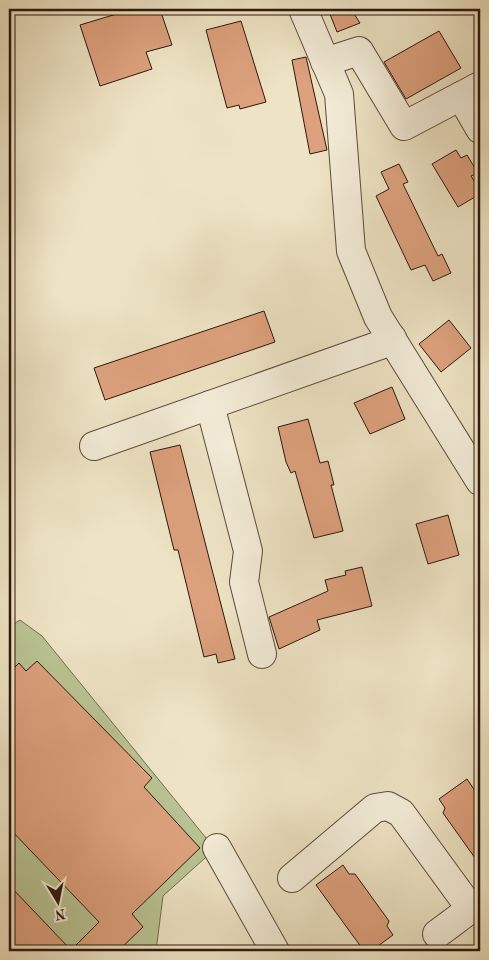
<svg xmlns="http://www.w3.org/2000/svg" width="489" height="960" font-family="'Old Standard TT',serif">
<rect width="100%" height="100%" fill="#eee4c5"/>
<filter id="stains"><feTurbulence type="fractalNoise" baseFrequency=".004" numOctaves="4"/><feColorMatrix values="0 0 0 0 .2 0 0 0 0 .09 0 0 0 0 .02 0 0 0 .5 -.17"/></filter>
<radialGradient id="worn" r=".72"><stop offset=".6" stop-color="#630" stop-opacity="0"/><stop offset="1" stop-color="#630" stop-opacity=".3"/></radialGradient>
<!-- green -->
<polygon fill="#bac494" stroke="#746d50" points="20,620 42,636 215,849 163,896 156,951 9,951 9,627"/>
<!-- building -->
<g fill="#dda17e" stroke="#2d160c">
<polygon points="133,9 160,9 172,45 146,52 152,69 100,86 80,25"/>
<polygon points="328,9 351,9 360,23 337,32"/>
<polygon points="241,21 266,102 240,109 239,105 227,108 206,30"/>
<polygon points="439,31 461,68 406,99 384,62"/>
<polygon points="306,57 327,150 310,154 292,60"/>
<polygon points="456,150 461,158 467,155 478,173 471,176 480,190 480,194 458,207 432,164"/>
<polygon points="399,164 408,182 403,184 438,256 442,254 451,273 433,281 425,265 411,270 376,196 389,189 381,172"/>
<polygon points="264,311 275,342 105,400 94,368"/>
<polygon points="449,320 471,348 441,372 419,344"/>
<polygon points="392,387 405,419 370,434 354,403"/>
<polygon points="308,419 320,463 328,461 334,485 331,485 343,531 314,538 295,471 291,473 286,462 278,427"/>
<polygon points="180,445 235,659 218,663 216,654 204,657 178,550 174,550 150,452"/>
<polygon points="448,515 459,555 428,564 416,524"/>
<polygon points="362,567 372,606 317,620 320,630 279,649 269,617 328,591 325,580 346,575 345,571"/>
<polygon points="37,661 152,778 144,787 200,848 132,914 143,927 118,951 9,951 9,885 71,950 99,922 9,828 9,673 19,663 26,671"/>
<polygon points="467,779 480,798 480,865 443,813 445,808 439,799"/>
<polygon points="343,865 349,874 355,874 389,921 387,926 393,935 371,951 364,951 316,885"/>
</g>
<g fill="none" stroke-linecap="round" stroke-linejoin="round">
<defs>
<g id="minor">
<polyline points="303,9 339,94 351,251 378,317 480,481"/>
<polyline points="325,62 359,51 404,126 480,86"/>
<polyline points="461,96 480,129"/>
<polyline points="210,405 248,551 244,582 262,654"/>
<polyline points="94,446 383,344 392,338"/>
<polyline points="217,848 275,951"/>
<polyline points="292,878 375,808 388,806 401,813 471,909"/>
<polyline points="437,934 480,902"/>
</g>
</defs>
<!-- minor casing -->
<use href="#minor" stroke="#5d4a3a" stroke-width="30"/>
<!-- minor -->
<use href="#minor" stroke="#f4edd9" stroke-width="28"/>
</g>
<!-- margin -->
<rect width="489" height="960" fill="none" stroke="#eee4c5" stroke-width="30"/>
<rect x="10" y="10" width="469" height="940" fill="none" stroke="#2d160c" stroke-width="2.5"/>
<rect x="15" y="15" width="459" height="930" fill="none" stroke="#2d160c"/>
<!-- north arrow -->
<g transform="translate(58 902) rotate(170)" stroke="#f4edd9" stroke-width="4" paint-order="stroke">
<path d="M0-4L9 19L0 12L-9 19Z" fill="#2d160c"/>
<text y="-8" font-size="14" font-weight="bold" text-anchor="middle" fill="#2d160c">N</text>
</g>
<rect width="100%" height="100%" filter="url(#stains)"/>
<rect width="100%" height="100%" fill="url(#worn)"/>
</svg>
